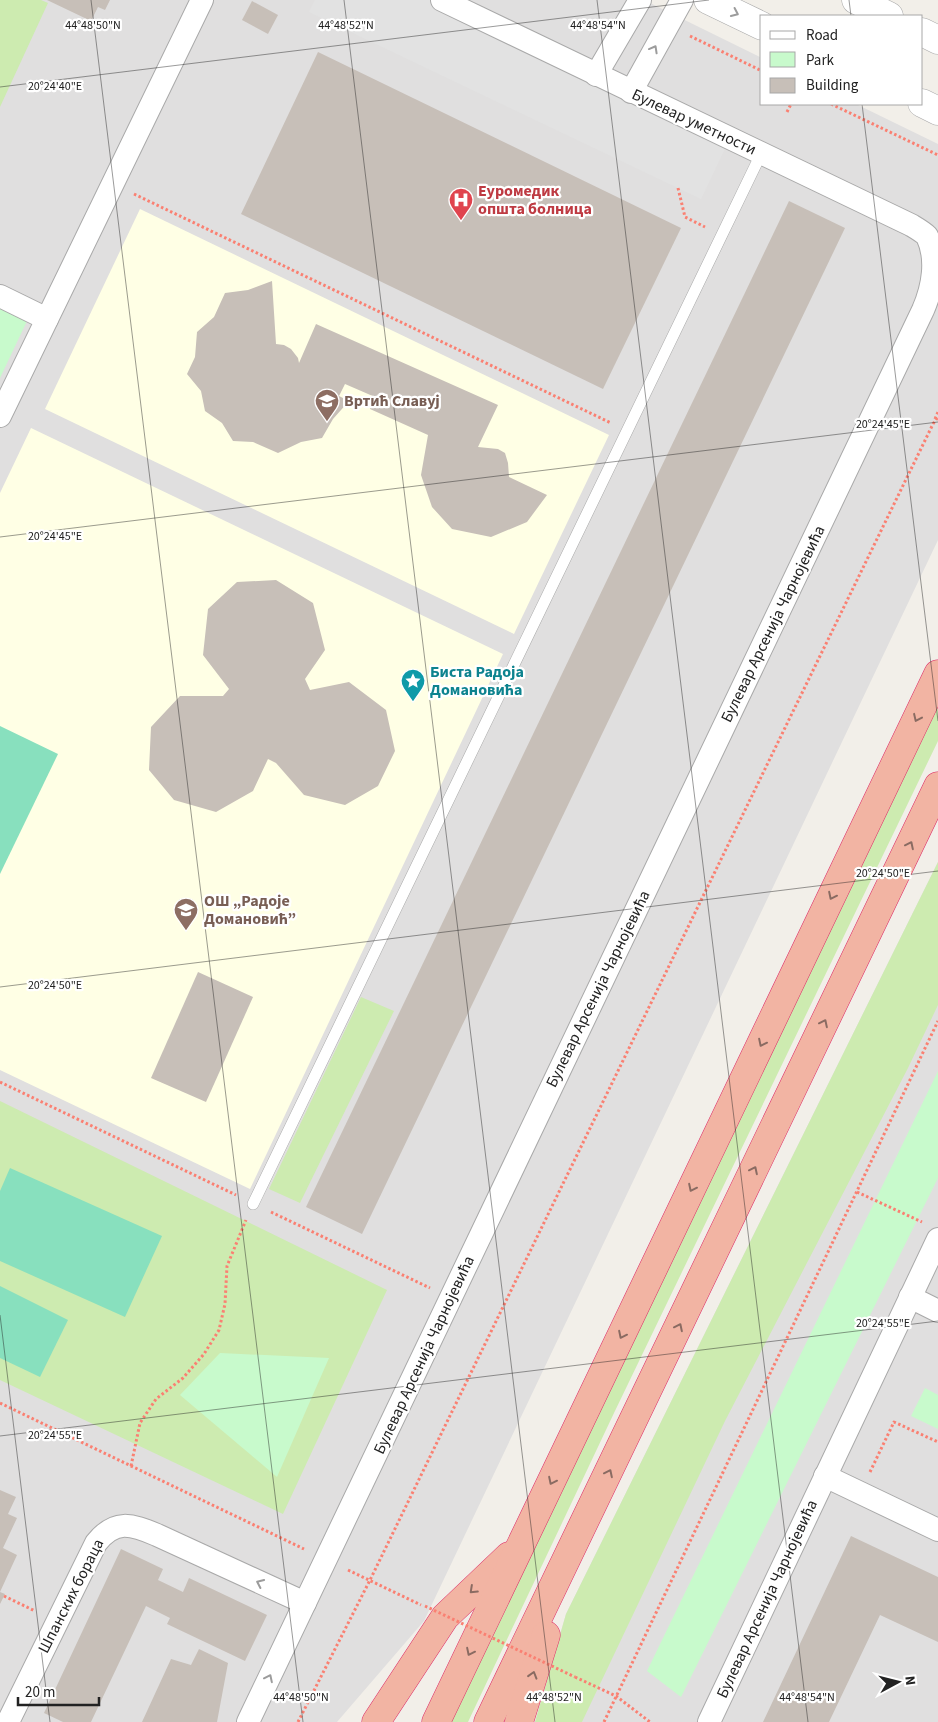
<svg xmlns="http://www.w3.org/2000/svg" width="938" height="1722" font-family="'Source Sans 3',sans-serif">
<rect width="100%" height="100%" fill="#f2efe9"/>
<!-- residential -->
<g fill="#e0dfdf">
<polygon points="0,0 644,0 762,58 762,104 856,104 938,144 938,540 424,1621 337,1722 0,1722"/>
<polygon points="938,862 938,1722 535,1722 566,1614"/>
</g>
<!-- education -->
<g fill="#ffffe5">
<polygon points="140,209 609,435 514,634 45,409"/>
<polygon points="31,428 503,654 250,1189 0,1070 0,493"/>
</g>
<!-- grass -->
<g fill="#cdebb0">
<polygon points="0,0 41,0 48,3 0,107"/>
<polygon points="938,701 938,741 614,1413 468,1722 446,1722"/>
<polygon points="938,862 938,1005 908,1068 725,1421 582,1722 535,1722 566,1614"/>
<polygon points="361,997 394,1011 300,1203 269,1189"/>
<polygon points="0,1101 387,1290 283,1514 0,1380"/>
</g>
<!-- park -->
<g fill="#c8facc">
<polygon points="0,309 27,321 0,378"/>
<polygon points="938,1071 938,1178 681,1697 647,1671"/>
<polygon points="220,1353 329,1358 277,1477 180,1395"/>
<polygon points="925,1388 938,1395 938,1429 911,1416"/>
</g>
<!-- pitch -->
<g fill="#88e0be">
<polygon points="0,726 58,754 0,874"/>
<polygon points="10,1168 162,1236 125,1317 0,1261 0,1191"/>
<polygon points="0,1286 68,1320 40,1377 0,1358"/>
</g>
<!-- parking -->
<polygon fill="#e2e2e2" points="315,0 442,0 730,138 701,199 309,12"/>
<!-- building -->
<g fill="#c7bfb8">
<polygon points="47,0 110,0 105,10 98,7 91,21"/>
<polygon points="252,1 278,15 268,34 242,20"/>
<polygon points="318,52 681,228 603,389 241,214"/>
<polygon points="789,201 845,228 362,1234 306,1207"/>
<polygon points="272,281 276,344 284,345 291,349 298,358 299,363 316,324 498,405 478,447 498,449 505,453 508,463 509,477 547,495 527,522 491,537 452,529 432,507 421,475 428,435 370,409 375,397 345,384 339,396 349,401 333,419 322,438 301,442 278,453 253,442 233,441 222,423 205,411 201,391 187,374 195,357 197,332 214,317 225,293 248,290"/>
<polygon points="276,580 313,603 325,650 305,679 310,690 349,682 386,710 395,751 378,786 345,805 304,795 276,763 268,759 253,791 216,812 174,800 149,770 151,727 180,696 223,696 229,689 203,655 208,609 237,582"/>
<polygon points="198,972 253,997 206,1102 151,1078"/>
<polygon points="0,1490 16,1497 8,1514 17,1518 3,1548 17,1555 0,1592 5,1594 0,1604"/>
<polygon points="851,1536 938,1577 938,1642 880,1615 829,1722 763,1722"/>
<polygon points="121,1549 163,1569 158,1580 183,1592 189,1578 267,1615 245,1661 167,1624 170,1618 146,1606 91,1722 63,1722 44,1713"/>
<polygon points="199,1649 228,1663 217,1722 142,1722 171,1659 191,1665"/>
</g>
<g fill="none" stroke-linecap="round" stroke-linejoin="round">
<defs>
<polyline id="service" points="253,1204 761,154"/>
<g id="minor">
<polyline points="596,75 640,0"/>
<polyline points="631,92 682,0"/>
<polyline points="0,296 47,319"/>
<polyline points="0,416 202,0"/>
<polyline points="910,1297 938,1311"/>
<polyline points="825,1476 938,1530"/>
<path d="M8,1722L96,1543C115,1519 131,1524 157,1535L305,1603"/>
<path d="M248,1722L923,310C933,287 938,259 927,236C923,232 916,228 911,225L442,0"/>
<polyline points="709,1722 938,1239"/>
</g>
<g id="tertiary">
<polyline points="708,0 762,26"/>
<polyline points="856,0 889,16"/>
<polyline points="922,32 938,40"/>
<polyline points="922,103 938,111"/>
</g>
<g id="trunk">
<polyline points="376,1722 445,1617 509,1556"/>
<polyline points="436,1722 938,674"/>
<polyline points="488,1722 938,786"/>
<polyline points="519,1722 546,1635"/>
</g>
</defs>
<!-- service casing -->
<use href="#service" stroke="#a9a9a9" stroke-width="12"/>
<!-- minor casing -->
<use href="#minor" stroke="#a9a9a9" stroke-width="24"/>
<!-- tertiary casing -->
<use href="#tertiary" stroke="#a9a9a9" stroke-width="29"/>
<!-- trunk casing -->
<use href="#trunk" stroke="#dc2a67" stroke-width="29"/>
<!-- path -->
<g stroke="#fa8072" stroke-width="3" stroke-dasharray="2.5 2.5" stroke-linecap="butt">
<polyline points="690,36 762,71"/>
<polyline points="831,104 938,155"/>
<polyline points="787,112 791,104"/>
<polyline points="678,188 685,217 705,227"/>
<polyline points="134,194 611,423"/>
<polyline points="935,419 938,412"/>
<polyline points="0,1082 236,1195"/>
<polyline points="857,1192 922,1222"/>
<polyline points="271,1212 430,1288"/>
<polyline points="0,1403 304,1549"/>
<polyline points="131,1466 140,1423 156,1399 183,1378 204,1354 219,1330 225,1304 227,1266 246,1220"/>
<polyline points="870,1472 894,1422 938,1442"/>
<polyline points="348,1570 421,1605"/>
<polyline points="4,1596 35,1611"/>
<polyline points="575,1677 616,1696 650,1722"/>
<polyline points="298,1722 370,1580 933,424 938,417"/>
<polyline points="604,1722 938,1021"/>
</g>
<!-- service -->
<use href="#service" stroke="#fff" stroke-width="11"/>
<!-- minor -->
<use href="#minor" stroke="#fff" stroke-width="22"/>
<!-- tertiary -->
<use href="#tertiary" stroke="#fff" stroke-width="28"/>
<!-- trunk -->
<use href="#trunk" stroke="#f2b4a3" stroke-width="28"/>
<!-- path-bridge -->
<polyline stroke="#fa8072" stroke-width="3" stroke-dasharray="2.5 2.5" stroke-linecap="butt" points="425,1606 575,1677"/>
</g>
<!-- one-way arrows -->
<defs><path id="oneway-chevron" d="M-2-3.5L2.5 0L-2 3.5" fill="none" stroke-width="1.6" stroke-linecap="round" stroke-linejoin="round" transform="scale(1.25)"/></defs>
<g stroke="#9c9c9c">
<use href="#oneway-chevron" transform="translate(735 13) rotate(25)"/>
<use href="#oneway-chevron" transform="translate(654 49) rotate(-61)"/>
<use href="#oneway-chevron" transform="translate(260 1583) rotate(-155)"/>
<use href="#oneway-chevron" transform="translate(269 1678) rotate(-64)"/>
</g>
<g stroke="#8a6b62">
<use href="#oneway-chevron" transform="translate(917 718) rotate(115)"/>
<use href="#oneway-chevron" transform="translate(910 845) rotate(-64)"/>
<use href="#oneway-chevron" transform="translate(832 896) rotate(116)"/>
<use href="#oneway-chevron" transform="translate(824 1023) rotate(-64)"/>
<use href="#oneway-chevron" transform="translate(762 1043) rotate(116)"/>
<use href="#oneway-chevron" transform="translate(754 1170) rotate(-64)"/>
<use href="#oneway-chevron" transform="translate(692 1188) rotate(116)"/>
<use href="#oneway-chevron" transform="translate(679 1327) rotate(-64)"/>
<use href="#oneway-chevron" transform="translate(622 1335) rotate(116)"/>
<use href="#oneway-chevron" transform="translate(609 1473) rotate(-64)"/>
<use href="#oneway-chevron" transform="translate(552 1481) rotate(116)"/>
<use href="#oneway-chevron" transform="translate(473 1590) rotate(137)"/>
<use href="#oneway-chevron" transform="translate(470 1652) rotate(116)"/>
<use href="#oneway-chevron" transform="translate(533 1675) rotate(-73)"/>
</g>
<!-- ticks -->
<path fill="none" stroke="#222" stroke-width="1" stroke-opacity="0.45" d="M91,0L303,1722M344,0L555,1722M597,0L808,1722M849,0L851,16M0,87L709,0M862,104L938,721M0,537L938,422M0,987L938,871M0,1315L50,1722M0,1436L938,1321"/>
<!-- icons -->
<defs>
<symbol id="hospital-pin" viewBox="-11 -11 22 30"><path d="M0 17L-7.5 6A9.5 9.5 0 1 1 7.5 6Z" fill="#e0444e" stroke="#fff"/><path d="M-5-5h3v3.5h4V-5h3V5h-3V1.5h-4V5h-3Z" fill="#fff"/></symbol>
<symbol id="school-pin" viewBox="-11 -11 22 30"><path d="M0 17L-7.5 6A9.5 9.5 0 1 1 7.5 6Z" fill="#8d6e63" stroke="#fff"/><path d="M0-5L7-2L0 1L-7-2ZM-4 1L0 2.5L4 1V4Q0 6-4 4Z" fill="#fff"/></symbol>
<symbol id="sight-pin" viewBox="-11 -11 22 30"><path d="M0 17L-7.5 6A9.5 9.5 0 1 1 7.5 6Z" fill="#0f9aa8" stroke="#fff"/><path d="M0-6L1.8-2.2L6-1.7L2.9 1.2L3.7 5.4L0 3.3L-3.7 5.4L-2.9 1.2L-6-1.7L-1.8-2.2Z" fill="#fff"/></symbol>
</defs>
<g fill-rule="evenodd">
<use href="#hospital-pin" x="447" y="186" width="28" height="38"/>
<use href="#school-pin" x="313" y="387" width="28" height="38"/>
<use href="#sight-pin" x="399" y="667" width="28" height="38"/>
<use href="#school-pin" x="172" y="896" width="28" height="38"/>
</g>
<g text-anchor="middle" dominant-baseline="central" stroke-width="4.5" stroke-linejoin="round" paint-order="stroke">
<!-- street labels -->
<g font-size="16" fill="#222" stroke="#fff">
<text transform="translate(694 122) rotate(25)">Булевар уметности</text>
<text transform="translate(773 624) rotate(-64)">Булевар Арсенија Чарнојевића</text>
<text transform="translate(598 989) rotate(-64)">Булевар Арсенија Чарнојевића</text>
<text transform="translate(424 1355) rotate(-65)">Булевар Арсенија Чарнојевића</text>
<text transform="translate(71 1596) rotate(-63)">Шпанских бораца</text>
<text transform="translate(767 1599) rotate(-65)">Булевар Арсенија Чарнојевића</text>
</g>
<!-- health labels -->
<g font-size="16" font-weight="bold" fill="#be3a42" stroke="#fff" text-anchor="start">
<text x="478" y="191">Еуромедик<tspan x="478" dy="18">општа болница</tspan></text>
</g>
<!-- education labels -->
<g font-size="16" font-weight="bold" fill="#785e54" stroke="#fff" text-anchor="start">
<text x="344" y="401">Вртић Славуј</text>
<text x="204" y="901">ОШ „Радоје<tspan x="204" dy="18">Домановић”</tspan></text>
</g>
<!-- culture labels -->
<g font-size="16" font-weight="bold" fill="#0d838f" stroke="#fff" text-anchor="start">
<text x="430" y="672">Биста Радоја<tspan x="430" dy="18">Домановића</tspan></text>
</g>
</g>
<g font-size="12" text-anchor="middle" fill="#222" stroke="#fff" stroke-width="4.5" stroke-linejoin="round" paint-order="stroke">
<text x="93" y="29">44°48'50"N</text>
<text x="346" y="29">44°48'52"N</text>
<text x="598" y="29">44°48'54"N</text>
<text x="55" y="90">20°24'40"E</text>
<text x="883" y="428">20°24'45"E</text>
<text x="55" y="540">20°24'45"E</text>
<text x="883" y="877">20°24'50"E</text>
<text x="55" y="989">20°24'50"E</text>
<text x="883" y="1327">20°24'55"E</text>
<text x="55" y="1439">20°24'55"E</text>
<text x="301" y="1701">44°48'50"N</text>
<text x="554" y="1701">44°48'52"N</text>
<text x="807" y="1701">44°48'54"N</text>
</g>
<!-- legend -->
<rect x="760" y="15" width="162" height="90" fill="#ffffff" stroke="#a7a7a7"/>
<rect x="770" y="31" width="25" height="8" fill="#ffffff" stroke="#a7a7a7"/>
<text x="806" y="40" font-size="15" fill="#222222">Road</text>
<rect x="770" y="52" width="25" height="15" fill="#c8facc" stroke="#a7a7a7"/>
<text x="806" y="65" font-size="15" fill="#222222">Park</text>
<rect x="770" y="78" width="25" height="15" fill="#c7bfb8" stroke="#a7a7a7"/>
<text x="806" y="90" font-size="15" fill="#222222">Building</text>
<!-- north arrow -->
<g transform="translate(898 1682) rotate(83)" stroke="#ffffff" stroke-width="4" paint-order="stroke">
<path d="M0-4L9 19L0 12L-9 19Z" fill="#222222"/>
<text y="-8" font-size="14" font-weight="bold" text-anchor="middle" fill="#222222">N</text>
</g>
<!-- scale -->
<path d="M18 1697v8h81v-8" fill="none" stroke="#222222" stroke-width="2.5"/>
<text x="25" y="1697" font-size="15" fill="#222222" stroke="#ffffff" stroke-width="4" paint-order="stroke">20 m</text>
</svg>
